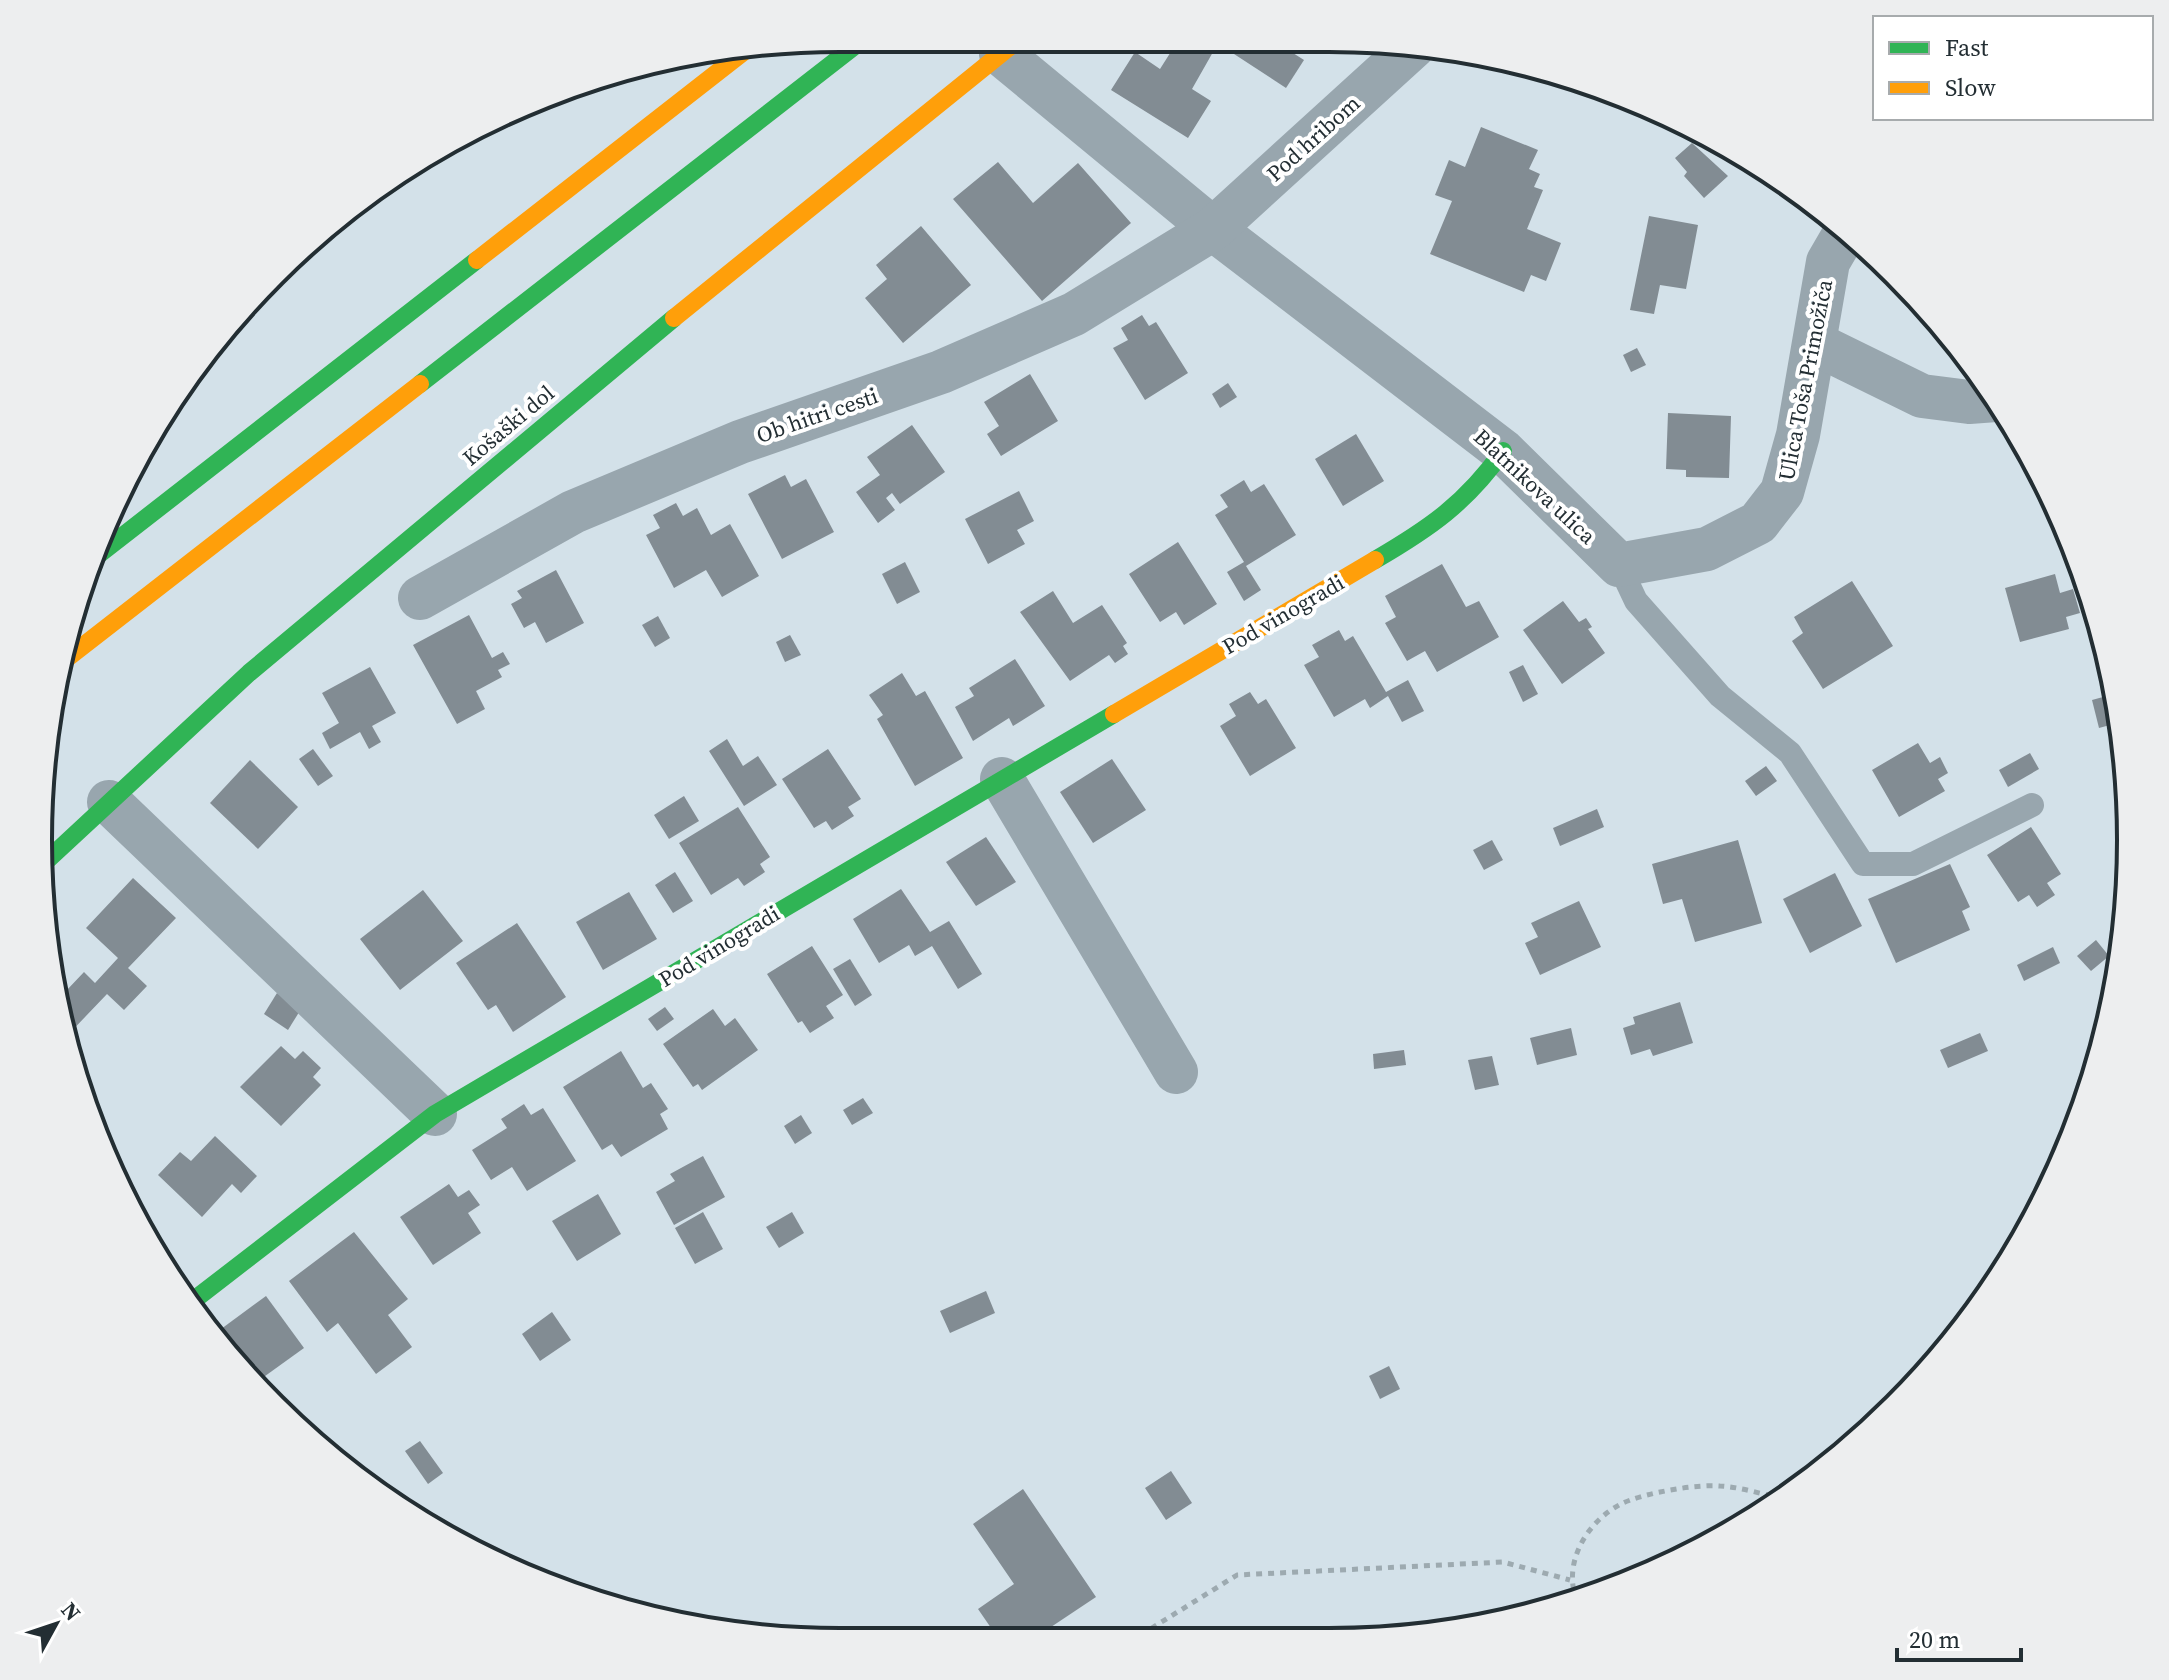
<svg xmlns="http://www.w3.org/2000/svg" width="2169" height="1680" font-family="'Source Serif 4',serif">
<rect width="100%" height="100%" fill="#d3e1e9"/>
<!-- building -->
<g fill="#828c93">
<polygon points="1179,39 1209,39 1217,45 1192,89 1211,101 1188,138 1111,90 1135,52 1160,69"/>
<polygon points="1211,39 1271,39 1304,60 1286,88"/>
<polygon points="1481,127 1538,150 1529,169 1540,174 1534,187 1543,190 1527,229 1561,243 1546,281 1531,275 1524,292 1430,254 1452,201 1435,195 1449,160 1465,167"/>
<polygon points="1692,143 1728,176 1704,198 1684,176 1687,172 1675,158"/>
<polygon points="998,162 1033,203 1078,163 1131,223 1042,301 953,199"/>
<polygon points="1649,216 1698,225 1686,289 1660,285 1654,314 1630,310"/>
<polygon points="921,226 971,285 903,343 865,298 887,279 876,265"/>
<polygon points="1142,315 1149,326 1156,322 1188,373 1145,400 1113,348 1128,340 1121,328"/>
<polygon points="1637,348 1646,365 1631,372 1623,355"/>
<polygon points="1030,374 1058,421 1001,456 987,434 999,426 984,402"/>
<polygon points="1228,383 1237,397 1220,408 1212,394"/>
<polygon points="1668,413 1731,416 1729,478 1686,477 1686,470 1666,469"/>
<polygon points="912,425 945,472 900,504 892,493 886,498 895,510 878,523 856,492 880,475 867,457"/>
<polygon points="1356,434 1384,481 1343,506 1315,459"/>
<polygon points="785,475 791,487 806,479 834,532 782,559 748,494"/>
<polygon points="1244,480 1251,492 1264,484 1296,535 1246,566 1261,590 1244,601 1227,572 1244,562 1215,515 1228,507 1220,495"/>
<polygon points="1019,491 1034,521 1017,530 1025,544 988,564 965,519"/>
<polygon points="676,503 683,516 697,508 711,535 730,524 759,576 722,597 706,570 674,588 646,535 660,528 653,515"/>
<polygon points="1178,542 1217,604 1184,625 1176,612 1160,622 1129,574"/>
<polygon points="905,562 920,592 897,604 882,574"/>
<polygon points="1442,564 1466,607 1479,601 1499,637 1437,672 1425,651 1407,661 1385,623 1396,617 1385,596"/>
<polygon points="556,570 584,623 546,643 535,622 524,628 511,604 522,598 517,591"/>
<polygon points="2055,574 2060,593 2073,589 2080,613 2066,617 2069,629 2020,642 2005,588"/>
<polygon points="1852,581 1893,646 1823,689 1792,641 1803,633 1794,617"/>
<polygon points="1053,591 1073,623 1102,605 1127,643 1123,646 1128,654 1115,663 1109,655 1070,681 1020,612"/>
<polygon points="1563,601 1579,622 1586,618 1592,627 1588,629 1605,653 1562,684 1523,630"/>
<polygon points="469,615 492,658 503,652 510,664 498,670 502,677 476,691 485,709 457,724 413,645"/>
<polygon points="658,616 670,638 655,647 642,625"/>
<polygon points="1339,630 1345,641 1353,636 1386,692 1408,680 1424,711 1402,722 1388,696 1370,708 1365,699 1334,717 1304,665 1319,657 1312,645"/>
<polygon points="790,635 801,655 785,662 776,642"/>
<polygon points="1015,659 1045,706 1013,726 1009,718 973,741 955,707 974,696 969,688"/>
<polygon points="1523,665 1538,694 1523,702 1509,672"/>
<polygon points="370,667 396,713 372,726 381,742 369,749 360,732 330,749 322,733 339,723 322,693"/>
<polygon points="902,673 916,696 925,691 963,758 915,786 877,719 883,715 869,695"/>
<polygon points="1250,692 1258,704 1266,699 1296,748 1250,776 1220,726 1236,716 1229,704"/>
<polygon points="2114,694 2121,722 2099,728 2092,700"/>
<polygon points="727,739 743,766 758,756 777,785 744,806 709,751"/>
<polygon points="1918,743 1930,763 1940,757 1948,773 1938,779 1945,791 1899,817 1872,770"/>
<polygon points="313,749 333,776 318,786 299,759"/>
<polygon points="828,749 861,799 848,807 854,816 832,830 826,821 814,828 782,779"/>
<polygon points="2030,753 2039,769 2008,787 1999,770"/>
<polygon points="1112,759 1146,810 1093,843 1060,792"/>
<polygon points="250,760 298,807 258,849 210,803"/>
<polygon points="1766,766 1777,781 1756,796 1745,781"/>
<polygon points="684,796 699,821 669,839 654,815"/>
<polygon points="738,807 770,857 760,864 765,872 744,886 738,878 711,895 679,843"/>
<polygon points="1597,809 1604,827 1560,846 1553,828"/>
<polygon points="2031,827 2061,874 2047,883 2055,895 2037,907 2029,895 2018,902 1987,855"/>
<polygon points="986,837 1016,882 976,906 946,862"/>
<polygon points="1492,840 1503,860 1484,870 1473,850"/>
<polygon points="1738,840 1762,923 1695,942 1682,899 1663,904 1652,864"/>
<polygon points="1950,864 1970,907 1962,911 1970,930 1896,963 1868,899"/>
<polygon points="675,872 693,901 673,913 655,885"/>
<polygon points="1835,873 1862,926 1810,953 1783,899"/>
<polygon points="133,878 176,918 128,968 147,986 124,1010 107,994 64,1039 57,983 66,991 84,972 95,983 118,958 86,928"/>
<polygon points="901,889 930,932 949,921 982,974 958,989 932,946 915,956 909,945 879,963 853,919"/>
<polygon points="423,890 463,941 400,990 360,939"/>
<polygon points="629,892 657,939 603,970 576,922"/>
<polygon points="1579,901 1601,947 1540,975 1525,943 1538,937 1531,923"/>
<polygon points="517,923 566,997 513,1032 496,1005 488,1010 456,963"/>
<polygon points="2096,940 2109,956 2091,971 2077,956"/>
<polygon points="812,946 843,995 826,1006 834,1018 810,1033 802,1021 798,1023 767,974"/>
<polygon points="2053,947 2060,963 2024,981 2017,965"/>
<polygon points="850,959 872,995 855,1006 833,969"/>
<polygon points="277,993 301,1009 288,1030 264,1014"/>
<polygon points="1680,1002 1693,1043 1653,1056 1650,1049 1631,1055 1623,1028 1635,1024 1633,1017"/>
<polygon points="665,1007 674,1019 657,1031 648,1019"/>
<polygon points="713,1009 725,1026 735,1018 758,1050 702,1090 698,1084 693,1087 663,1044"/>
<polygon points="1571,1028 1577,1055 1537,1065 1530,1038"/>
<polygon points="1980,1033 1988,1051 1948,1068 1940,1050"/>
<polygon points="281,1046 295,1059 303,1051 321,1068 313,1077 321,1085 281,1126 240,1087"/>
<polygon points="1404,1050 1406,1065 1374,1069 1373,1054"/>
<polygon points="621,1051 643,1088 651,1083 668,1109 660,1114 668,1129 621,1157 612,1144 602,1150 563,1087"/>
<polygon points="1492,1056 1499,1085 1475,1090 1468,1060"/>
<polygon points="863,1098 873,1113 852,1125 843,1110"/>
<polygon points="524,1104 531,1115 543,1108 576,1161 527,1191 512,1167 491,1180 472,1150 507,1128 501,1119"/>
<polygon points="801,1115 812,1133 795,1144 784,1126"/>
<polygon points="215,1136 257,1176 241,1193 232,1184 202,1217 158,1175 180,1152 191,1161"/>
<polygon points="703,1156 725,1197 674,1225 656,1192 675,1181 670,1174"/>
<polygon points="449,1184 458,1197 469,1190 480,1205 468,1213 481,1233 433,1265 400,1217"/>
<polygon points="598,1194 621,1234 577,1261 552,1221"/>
<polygon points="703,1212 723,1249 695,1264 675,1228"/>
<polygon points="792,1212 804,1233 779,1248 766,1227"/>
<polygon points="354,1232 408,1299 388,1315 412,1347 376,1374 338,1323 327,1332 289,1281"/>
<polygon points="986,1291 995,1313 950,1333 940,1311"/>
<polygon points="266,1296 304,1348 254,1384 237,1369 217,1332"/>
<polygon points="552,1312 571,1340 540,1361 522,1334"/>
<polygon points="1389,1366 1400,1389 1380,1399 1369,1376"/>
<polygon points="420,1441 443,1473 428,1484 405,1451"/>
<polygon points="1171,1471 1192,1503 1166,1520 1145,1488"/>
<polygon points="1023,1489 1096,1597 1030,1641 1000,1641 978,1609 1014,1584 973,1524"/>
</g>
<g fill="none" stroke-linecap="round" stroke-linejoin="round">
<!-- path -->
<g stroke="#9daab0" stroke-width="5" stroke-dasharray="6 6" stroke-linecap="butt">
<path d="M1577,1601C1562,1564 1586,1522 1621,1504C1643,1493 1696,1484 1720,1486C1740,1487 1761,1494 1781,1498"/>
<polyline points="1131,1641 1237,1575 1503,1562 1570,1580"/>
</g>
<!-- lane -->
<polyline stroke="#98a6ae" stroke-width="24" points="1619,565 1636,601 1720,696 1790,753 1863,864 1913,864 2032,805"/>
<!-- street -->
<g stroke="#98a6ae" stroke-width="44">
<polyline points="1001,54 1213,229 1503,451 1619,565 1707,549 1758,523 1782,492 1798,435 1828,262 1846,231"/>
<polyline points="1816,344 1922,396 1969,402 1996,400"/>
<polyline points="420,598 573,512 740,442 941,372 1074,314 1213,229 1414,46"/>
<polyline points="1002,779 1176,1072"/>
<polyline points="109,802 435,1114"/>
</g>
<!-- fast -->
<g stroke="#30b455" stroke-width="18">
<polyline points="420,384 865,38"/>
<polyline points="97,556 477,260"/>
<path d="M1375,560C1430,528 1466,503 1503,451"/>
<polyline points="41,866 249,673 674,318"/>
<polyline points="190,1303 435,1114 1114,714"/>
</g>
<!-- slow -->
<g stroke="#ff9f0a" stroke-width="18">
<polyline points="477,260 746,50"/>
<polyline points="674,318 1019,39"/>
<polyline points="61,663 420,384"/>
<polyline points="1114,714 1375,560"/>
</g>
</g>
<g text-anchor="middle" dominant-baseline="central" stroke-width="8" stroke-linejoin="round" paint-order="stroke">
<!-- street labels -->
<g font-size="22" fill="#232e33" stroke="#fff">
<text transform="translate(1313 138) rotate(-42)">Pod hribom</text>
<text transform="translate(1805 380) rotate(-79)">Ulica Toša Primožiča</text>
<text transform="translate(817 415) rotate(-19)">Ob hitri cesti</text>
<text transform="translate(508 425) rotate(-40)">Košaški dol</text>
<text transform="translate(1535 486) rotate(43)">Blatnikova ulica</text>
<text transform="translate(1283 614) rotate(-30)">Pod vinogradi</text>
<text transform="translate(719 946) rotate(-31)">Pod vinogradi</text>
</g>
</g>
<!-- crop -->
<path d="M0 0H2169V1680H0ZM840 52H1329A788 788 0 0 1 2117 840V840A788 788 0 0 1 1329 1628H840A788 788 0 0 1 52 840V840A788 788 0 0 1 840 52Z" fill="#edeeef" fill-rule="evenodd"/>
<path fill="none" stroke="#232e33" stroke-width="4" d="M840 52H1329A788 788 0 0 1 2117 840V840A788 788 0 0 1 1329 1628H840A788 788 0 0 1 52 840V840A788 788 0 0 1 840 52Z"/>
<!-- legend -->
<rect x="1873" y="16" width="280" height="104" fill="#ffffff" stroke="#a7abad" stroke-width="2"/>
<rect x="1889" y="42" width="40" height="12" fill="#30b455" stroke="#a7abad" stroke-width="2"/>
<text x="1945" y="56" font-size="24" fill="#232e33">Fast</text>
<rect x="1889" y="82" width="40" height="12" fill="#ff9f0a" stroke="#a7abad" stroke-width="2"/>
<text x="1945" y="96" font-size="24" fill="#232e33">Slow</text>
<!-- north arrow -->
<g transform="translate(56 1624) rotate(50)" stroke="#ffffff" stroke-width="6" paint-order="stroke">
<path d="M0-6L14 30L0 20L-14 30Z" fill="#232e33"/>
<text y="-12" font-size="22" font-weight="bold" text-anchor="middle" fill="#232e33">N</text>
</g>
<!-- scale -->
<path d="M1897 1648v12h124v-12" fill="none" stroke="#232e33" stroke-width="4"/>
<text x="1909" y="1648" font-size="24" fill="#232e33" stroke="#ffffff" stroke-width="6" paint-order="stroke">20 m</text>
</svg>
